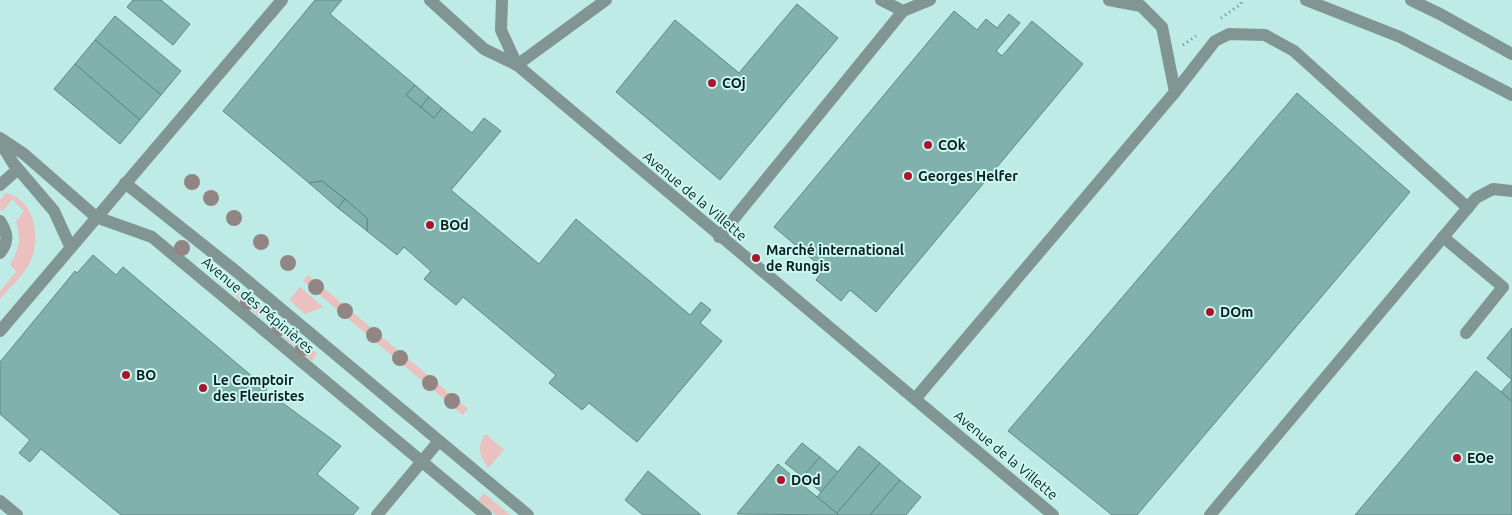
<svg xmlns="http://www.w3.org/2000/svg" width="1512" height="515" font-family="Ubuntu,sans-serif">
<rect width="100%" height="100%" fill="#beebe5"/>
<!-- green -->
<g fill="#eac1bf">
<path d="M6,193C34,199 41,236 31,260C26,274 10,287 0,299V291L16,272L10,264C20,249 21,238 16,222L24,211L12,199L3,211L0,209V200Z"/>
<polygon points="308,275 468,409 463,415 303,281"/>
<polygon points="300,287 323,307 305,314 289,300"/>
<polygon points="242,290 264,308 258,316 236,297"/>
<polygon points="275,318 317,354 312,361 269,325"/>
<path d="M486,434L504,450L488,468C480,457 476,445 486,434Z"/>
<polygon points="484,493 510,515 496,515 478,500"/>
</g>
<!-- building -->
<g fill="#81b1ac" stroke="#5f8984">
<polygon points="133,0 161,0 190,24 173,45 127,7"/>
<polygon points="315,0 342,0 330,14 415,85 406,95 434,118 442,108 472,133 484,118 501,131 451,190 539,264 576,219 690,315 701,302 711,310 700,323 722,341 637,442 589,403 582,410 549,383 556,375 463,297 456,305 424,279 431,271 404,247 397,255 367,231 367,218 345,199 322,181 309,183 223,111"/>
<polygon points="797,4 838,38 720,180 616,92 675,20 739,73"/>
<polygon points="954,11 977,30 986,19 997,28 1009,14 1020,23 996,51 1002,56 1032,21 1083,64 876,312 850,290 841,301 816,280 824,269 774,227"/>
<polygon points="115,16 181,71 161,95 95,40"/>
<polygon points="95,40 161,95 140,120 75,64"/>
<polygon points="75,64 140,120 120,144 54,89"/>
<polygon points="415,85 429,97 421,107 406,95"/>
<polygon points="1297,93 1410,192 1137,515 1112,515 1008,431"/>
<polygon points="429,97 442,108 434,118 421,107"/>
<polygon points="322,181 345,199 338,208 309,183"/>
<polygon points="345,199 367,218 367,231 338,208"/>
<polygon points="93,255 116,275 123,267 267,389 265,390 341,446 317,474 359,508 353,515 121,515 41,449 30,462 19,453 30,440 0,414 0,362 75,271 77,273"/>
<polygon points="1512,328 1512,380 1487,358"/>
<polygon points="1476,371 1512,401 1512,515 1355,515"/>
<polygon points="1512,380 1512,401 1501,392"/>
<polygon points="802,443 820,457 803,477 785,463"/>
<polygon points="859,446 880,463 837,513 817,497"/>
<polygon points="820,457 838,472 821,492 803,477"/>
<polygon points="880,463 900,480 870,515 839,515 837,513"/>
<polygon points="778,464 817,497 839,515 737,514"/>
<polygon points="648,471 701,515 643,515 625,500"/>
<polygon points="900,480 921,497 906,515 870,515"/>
</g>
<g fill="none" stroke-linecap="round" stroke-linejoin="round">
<!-- path -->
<g stroke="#64837f" stroke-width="3" stroke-dasharray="1 4" stroke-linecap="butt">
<polyline points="1221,18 1241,4 1242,0"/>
<polyline points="1183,45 1196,36"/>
</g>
<!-- minor -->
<g stroke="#819593" stroke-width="12">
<polyline points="430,0 484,49 517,65 1053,515"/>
<polyline points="502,0 501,30 517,65"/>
<polyline points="881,0 903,11 930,0"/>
<polyline points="1306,0 1400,37 1512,95"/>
<polyline points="1411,0 1440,14 1512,54"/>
<polyline points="517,65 606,0"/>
<polyline points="1175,92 1215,41 1229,34 1265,35 1294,51 1468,208"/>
<polyline points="0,138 24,154 96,217 152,237 486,515"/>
<polyline points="0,142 13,163 54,211 70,246"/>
<polyline points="125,183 237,272 528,515"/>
<polyline points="0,185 18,169"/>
<path d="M0,221C8,233 9,242 0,253"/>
<polyline points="719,237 903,11"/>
<polyline points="1443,237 1503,287 1466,333"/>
<polyline points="0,331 282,0"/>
<polyline points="915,399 1175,92 1162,27 1141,6 1109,0"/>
<polyline points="0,501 17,515"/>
<polyline points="377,515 439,441"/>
<polyline points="1210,515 1476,198 1493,189 1512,191"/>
</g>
</g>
<!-- trees -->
<g fill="#918684">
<circle cx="192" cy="182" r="8"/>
<circle cx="211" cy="198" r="8"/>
<circle cx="234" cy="218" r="8"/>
<circle cx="261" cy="242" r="8"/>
<circle cx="182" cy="248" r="8"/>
<circle cx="288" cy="263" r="8"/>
<circle cx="316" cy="287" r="8"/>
<circle cx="248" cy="302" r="8"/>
<circle cx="345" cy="311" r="8"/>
<circle cx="280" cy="328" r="8"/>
<circle cx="374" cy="335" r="8"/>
<circle cx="303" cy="348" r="8"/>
<circle cx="400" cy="358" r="8"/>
<circle cx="430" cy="383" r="8"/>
<circle cx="452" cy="401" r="8"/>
</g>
<!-- markers -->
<g fill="#ac162d" stroke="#cbf8f2" stroke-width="2">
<circle cx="712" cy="83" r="5"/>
<circle cx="928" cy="145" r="5"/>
<circle cx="908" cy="176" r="5"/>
<circle cx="430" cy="225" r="5"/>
<circle cx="756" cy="258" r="5"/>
<circle cx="1210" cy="312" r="5"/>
<circle cx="126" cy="375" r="5"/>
<circle cx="203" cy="388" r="5"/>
<circle cx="1457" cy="458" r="5"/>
<circle cx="781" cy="480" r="5"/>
</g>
<g text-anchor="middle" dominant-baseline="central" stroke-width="4" stroke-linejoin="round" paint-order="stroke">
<!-- poi labels -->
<g font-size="14" font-weight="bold" fill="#0d1f1d" stroke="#cbf8f2" text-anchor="start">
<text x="722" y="83">COj</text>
<text x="938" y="145">COk</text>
<text x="918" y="176">Georges Helfer</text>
<text x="440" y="225">BOd</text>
<text x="766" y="250">Marché international<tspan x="766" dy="16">de Rungis</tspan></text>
<text x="1220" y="312">DOm</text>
<text x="136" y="375">BO</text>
<text x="213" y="380">Le Comptoir<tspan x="213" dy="16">des Fleuristes</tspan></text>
<text x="1467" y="458">EOe</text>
<text x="791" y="480">DOd</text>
</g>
<!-- street labels -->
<g font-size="14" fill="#0d1f1d" stroke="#cbf8f2">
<text transform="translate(695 196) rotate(40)">Avenue de la Villette</text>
<text transform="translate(258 305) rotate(40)">Avenue des Pépinières</text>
<text transform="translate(1006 455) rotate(40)">Avenue de la Villette</text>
</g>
</g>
</svg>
